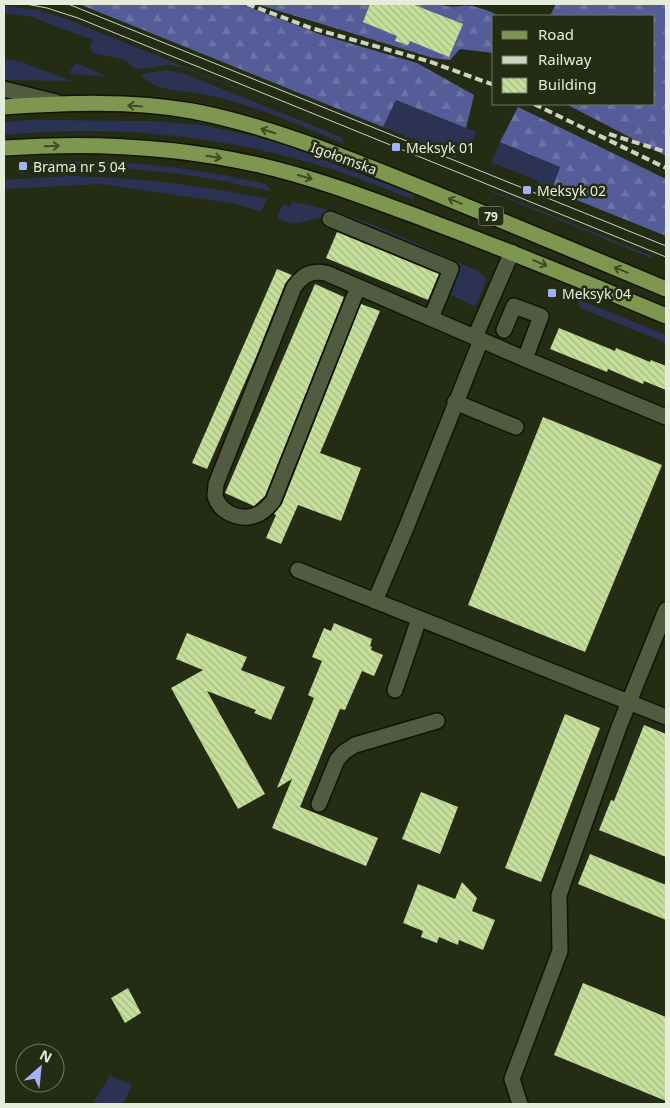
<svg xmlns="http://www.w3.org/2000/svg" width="670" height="1108" font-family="'Noto Sans',sans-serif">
<defs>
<pattern id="forest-firs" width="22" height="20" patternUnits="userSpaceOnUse" patternTransform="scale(1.25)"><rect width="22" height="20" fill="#545d97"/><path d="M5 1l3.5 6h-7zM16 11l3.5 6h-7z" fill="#6d74a5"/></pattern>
<pattern id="building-back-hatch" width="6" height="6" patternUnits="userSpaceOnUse" patternTransform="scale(1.25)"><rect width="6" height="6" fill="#c6df9b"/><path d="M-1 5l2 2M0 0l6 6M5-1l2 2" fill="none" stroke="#a6b985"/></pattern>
</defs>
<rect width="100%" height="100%" fill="#242d13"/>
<!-- grass -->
<g fill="#2c3254">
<polygon points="4,6 38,10 66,19 331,126 182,67 167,65 144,69 134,68 126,61 118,58 93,53 90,47 93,40 32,17 4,13"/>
<polygon points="4,59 22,62 71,81 4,80"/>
<polygon points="76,64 78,64 106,76 69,74 74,65"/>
<path d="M165,70L185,74L329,132L342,138L344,144C297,124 252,104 202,94C181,90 155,92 141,75Z"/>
<polygon points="396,100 476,132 470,149 461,149 455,158 453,157 453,155 383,127"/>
<path d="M29,120L152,121L203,125L260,138L288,146L415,195L412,199C385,189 358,178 331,169C225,135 114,124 4,135V122Z"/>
<polygon points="500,142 561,167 552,190 537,184 538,181 493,163 492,161"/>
<path d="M98,161C155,164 210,171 266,184L271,191L207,178L172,173L121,168L57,167L47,162Z"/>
<path d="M67,176C135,177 201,185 267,199L261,212L237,204L101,184L4,189V180Z"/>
<polygon points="490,190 652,256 651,258 494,193"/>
<path d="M292,202C358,212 420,246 480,272L486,279L485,283L476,307L445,292L455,270L333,215L293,224L277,218L283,204L290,207Z"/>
<polygon points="577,299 666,335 666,343 580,308"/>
<polygon points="110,1076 132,1085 123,1104 92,1104"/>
</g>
<!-- forest -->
<g fill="url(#forest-firs)">
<polygon points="79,4 241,4 322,35 417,63 474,95 466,128 396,100 383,127"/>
<path d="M256,4H440C450,9 461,5 472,6C481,8 491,11 498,16H494V53L460,49L450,60L433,58Z"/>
<polygon points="556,4 666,4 666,156 566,104 654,104 654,16 550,16"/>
<polygon points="518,107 666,179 666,236 552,190 560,167 500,142"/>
</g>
<!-- building -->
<g fill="url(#building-back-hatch)">
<polygon points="370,4 412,4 463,24 449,57 410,41 408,45 395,41 397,36 363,22"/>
<polygon points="337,232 439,274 428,300 326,258"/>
<polygon points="277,269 292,275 285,284 256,357 207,469 192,463"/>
<polygon points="315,284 344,297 265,496 254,506 225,493"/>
<polygon points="361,304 380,311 320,453 361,468 341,521 298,505 281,544 266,538 276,515 274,514 282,504"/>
<polygon points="559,328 615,351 616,348 650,362 651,360 666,366 666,390 644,381 643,384 608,369 607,372 550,349"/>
<polygon points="543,417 662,465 585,652 468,605"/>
<polygon points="334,623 372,639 370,646 372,647 371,650 383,655 374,676 362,671 345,710 340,709 300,807 378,838 366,866 272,828 292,779 277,788 314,698 308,695 322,661 312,657 324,628 331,631"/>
<polygon points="187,633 247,657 241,670 285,687 271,720 254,713 256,710 207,691 265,794 238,809 171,688 203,670 176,659"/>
<polygon points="565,714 600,728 541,882 505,868"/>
<polygon points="644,725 666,734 666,857 599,830 611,800 614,801"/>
<polygon points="421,792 458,807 440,854 402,839"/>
<polygon points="590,854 666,885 666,920 578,884"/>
<polygon points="462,882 477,898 472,911 495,920 483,950 459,940 458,945 439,937 437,943 421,937 423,931 403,923 418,884 455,899"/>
<polygon points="583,983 666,1017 666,1101 554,1055"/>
<polygon points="128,988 141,1013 125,1023 111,998"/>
</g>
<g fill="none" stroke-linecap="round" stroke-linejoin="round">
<defs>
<g id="minor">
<polyline points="4,89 56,102"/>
<polyline points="330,219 451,269 431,318"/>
<path d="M358,287L273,501C269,506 265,511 258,514C243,522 220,514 215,496C215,493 216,488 216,484L294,287C303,275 311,270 326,273L525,359L666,417"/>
<polyline points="504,330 514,306 541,316 525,359"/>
<polyline points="475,337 512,252"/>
<polyline points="455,402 516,427"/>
<polyline points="298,570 666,717"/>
<polyline points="375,601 406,528 481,340"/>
<polyline points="395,690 419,619"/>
<polyline points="319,804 337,760 344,752 355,745 437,721"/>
<polyline points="520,1104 512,1079 560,951 559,895 619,727 666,610"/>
</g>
<g id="major">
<path d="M4,107C65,103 131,100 192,111C271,126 347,158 422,188C503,221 585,255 666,289"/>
<path d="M4,148C89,142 175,146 259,165C316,178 370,199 424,219C506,250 586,282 666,316"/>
</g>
</defs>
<!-- minor casing -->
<use href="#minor" stroke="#0e1500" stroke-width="18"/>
<!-- major casing -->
<use href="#major" stroke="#0e1500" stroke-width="18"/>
<!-- minor -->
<use href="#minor" stroke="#515b40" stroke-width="15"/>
<!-- major -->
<use href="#major" stroke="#7f9650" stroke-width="15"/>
<!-- tram -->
<g stroke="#cdd3c2" stroke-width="1">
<polyline points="26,4 47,8 78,18 666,257"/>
<polyline points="68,4 666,246"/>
</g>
<!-- rail -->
<g stroke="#cdd3c2" stroke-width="4" stroke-dasharray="8 4" stroke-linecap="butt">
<polyline points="247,4 311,28 428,61 494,85"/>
<polyline points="534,104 666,168"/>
<polyline points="609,134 666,152"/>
</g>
</g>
<!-- one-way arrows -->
<defs><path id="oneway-shaft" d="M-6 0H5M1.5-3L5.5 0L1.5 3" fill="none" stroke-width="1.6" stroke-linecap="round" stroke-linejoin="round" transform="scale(1.25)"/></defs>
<g stroke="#3f4c25">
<use href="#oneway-shaft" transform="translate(135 106) rotate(-176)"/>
<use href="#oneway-shaft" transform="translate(268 131) rotate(-163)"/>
<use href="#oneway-shaft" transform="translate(52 146) rotate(-2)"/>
<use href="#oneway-shaft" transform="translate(214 157) rotate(9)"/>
<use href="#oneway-shaft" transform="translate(305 177) rotate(16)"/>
<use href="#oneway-shaft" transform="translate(455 201) rotate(-158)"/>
<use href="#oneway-shaft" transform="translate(540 263) rotate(22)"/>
<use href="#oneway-shaft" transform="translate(621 270) rotate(-158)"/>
</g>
<!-- markers -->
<g fill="#a4b2fc" stroke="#242d13" stroke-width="2">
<rect x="391" y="142" width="10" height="10" rx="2.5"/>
<rect x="18" y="161" width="10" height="10" rx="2.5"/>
<rect x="522" y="185" width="10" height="10" rx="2.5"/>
<rect x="547" y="288" width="10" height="10" rx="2.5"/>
</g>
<g text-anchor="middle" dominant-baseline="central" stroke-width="5" stroke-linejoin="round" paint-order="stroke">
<!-- shield labels -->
<rect fill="#242d13" stroke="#acb3a0" stroke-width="1" x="478.5" y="206.5" width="25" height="19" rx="4"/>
<g font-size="12" font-weight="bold" fill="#e6ecdc">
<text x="491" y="216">79</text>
</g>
<!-- poi labels -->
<g font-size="14" fill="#e6ecdc" stroke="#242d13" text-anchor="start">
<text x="406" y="147">Meksyk 01</text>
<text x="33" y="166">Brama nr 5 04</text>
<text x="537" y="190">Meksyk 02</text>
<text x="562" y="293">Meksyk 04</text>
</g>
<!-- street labels -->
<g font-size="14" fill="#e6ecdc" stroke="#242d13">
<text transform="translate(344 158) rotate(20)">Igołomska</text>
</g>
</g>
<!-- border -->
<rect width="670" height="1108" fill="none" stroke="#e6ecdc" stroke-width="10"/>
<!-- legend -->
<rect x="492" y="15" width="162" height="90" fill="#242d13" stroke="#727963"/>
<rect x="502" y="31" width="25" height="8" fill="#7f9650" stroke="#727963"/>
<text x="538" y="40" font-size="15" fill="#e6ecdc">Road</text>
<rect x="502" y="56" width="25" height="8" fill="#cdd3c2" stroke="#727963"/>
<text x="538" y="65" font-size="15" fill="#e6ecdc">Railway</text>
<rect x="502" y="78" width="25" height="15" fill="url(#building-back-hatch)" stroke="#727963"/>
<text x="538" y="90" font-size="15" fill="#e6ecdc">Building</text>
<!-- north arrow -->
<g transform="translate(40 1068) rotate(27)"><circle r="24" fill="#242d13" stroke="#727963"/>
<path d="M0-4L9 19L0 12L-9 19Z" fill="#a4b2fc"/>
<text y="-8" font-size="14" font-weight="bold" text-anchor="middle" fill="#e6ecdc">N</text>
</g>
</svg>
